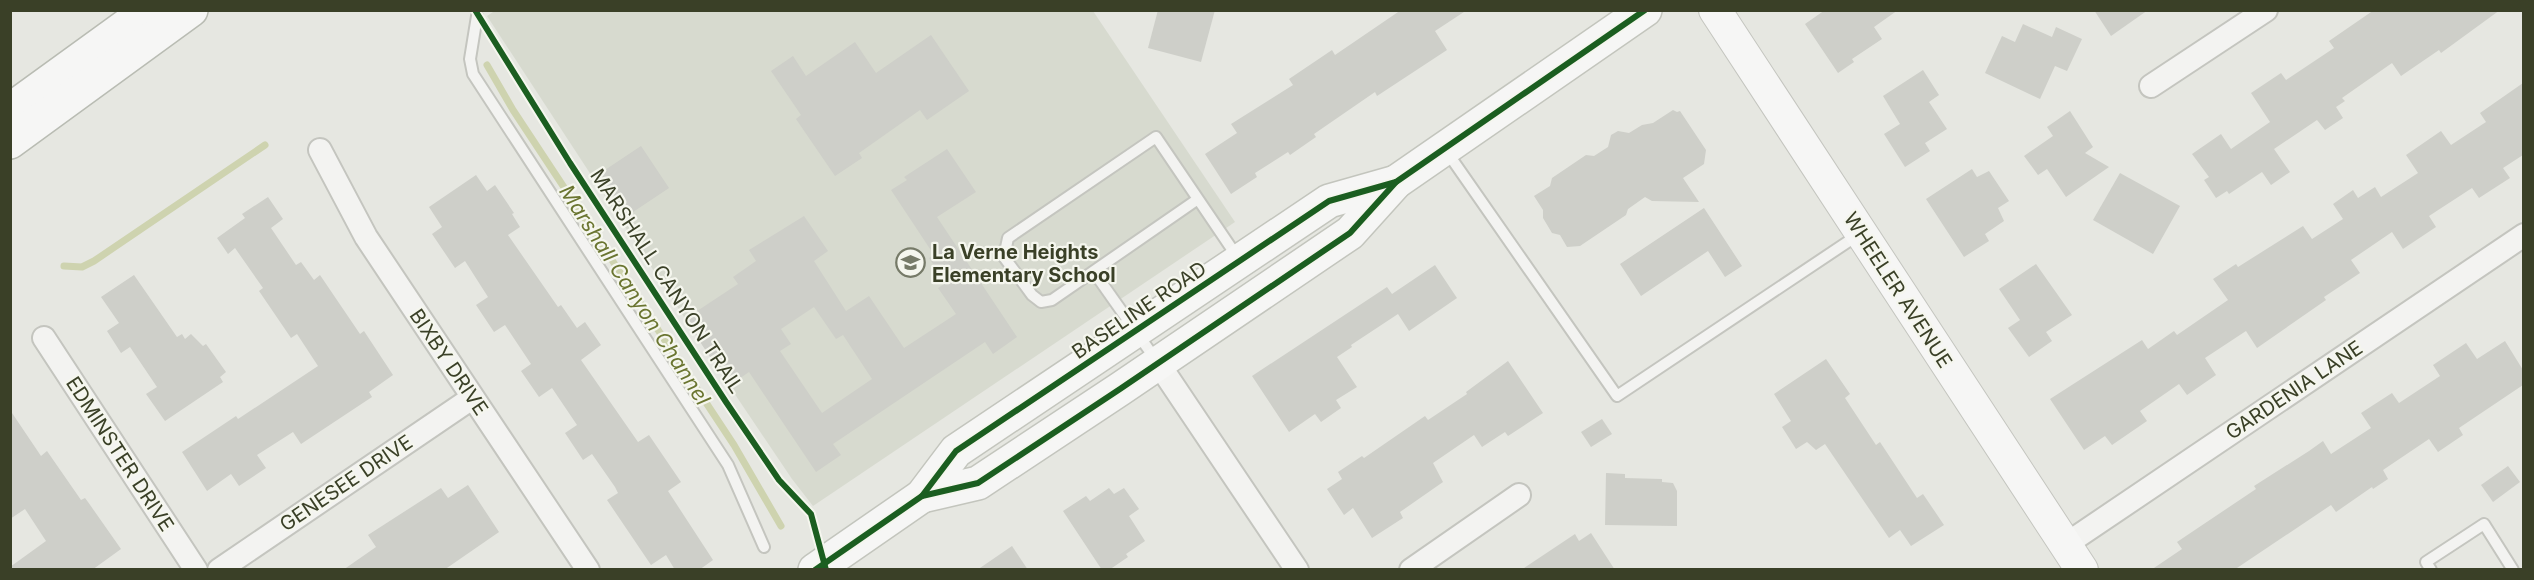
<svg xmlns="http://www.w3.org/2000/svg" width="2534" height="580" font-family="Inter,sans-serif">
<rect width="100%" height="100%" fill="#e6e7e1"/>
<!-- built -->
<polygon fill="#d7dacf" points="496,10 1093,11 1235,222 813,506 792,479 724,378 487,16"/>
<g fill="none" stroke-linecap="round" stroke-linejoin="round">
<!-- stream -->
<g stroke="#ced3af" stroke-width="7">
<polyline points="487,65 513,110 734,445 781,526"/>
<polyline points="64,266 82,267 94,261 265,145"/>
</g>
</g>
<!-- building -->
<g fill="#cecfc9" fill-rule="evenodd">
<polygon points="1158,10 1215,10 1201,62 1148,48"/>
<polygon points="1401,10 1467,10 1435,31 1447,50 1377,96 1375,92 1314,134 1316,137 1290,155 1288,152 1255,173 1257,177 1231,194 1205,154 1237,133 1231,124 1293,85 1289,79 1332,50 1335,55"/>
<polygon points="1825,10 1898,10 1874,27 1882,39 1852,59 1854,62 1838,73 1805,24"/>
<polygon points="2094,10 2148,10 2111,36"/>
<polygon points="2374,10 2500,10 2441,53 2439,50 2401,76 2392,63 2342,98 2345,101 2336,107 2343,118 2325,130 2317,120 2274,149 2290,172 2271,185 2262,172 2229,194 2227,191 2216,198 2204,180 2209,177 2192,154 2221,134 2231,149 2270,122 2251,93 2281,73 2286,80 2334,48 2329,41"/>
<polygon points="2023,24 2052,37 2056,27 2082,39 2067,71 2055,66 2040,99 1985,73 2002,36 2015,42"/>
<polygon points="931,35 969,91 927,120 920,110 859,153 862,158 835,176 796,119 801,115 771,71 793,56 806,76 855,42 876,73"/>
<polygon points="1923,70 1939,95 1929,102 1947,129 1925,143 1930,151 1905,167 1884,134 1900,124 1883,96"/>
<polygon points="2523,83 2523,155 2503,168 2510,178 2479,198 2472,188 2429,216 2436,227 2403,249 2392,232 2351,260 2360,273 2324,297 2326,300 2257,348 2246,331 2205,358 2216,375 2187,395 2179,384 2140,411 2147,421 2112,445 2105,436 2084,450 2050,399 2142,340 2148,349 2174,331 2177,335 2228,300 2213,279 2236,264 2238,267 2303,226 2312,239 2343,219 2333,204 2353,190 2358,198 2375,187 2381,197 2418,173 2406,155 2441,131 2451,145 2486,122 2480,113"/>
<polygon points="1673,110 1677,112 1680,111 1706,150 1704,164 1683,178 1699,202 1652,201 1645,197 1628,209 1626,215 1580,246 1567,247 1560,235 1552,233 1543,218 1543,210 1534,196 1550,186 1552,178 1586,155 1594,156 1608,147 1611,135 1618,131 1629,133 1642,125 1653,123"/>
<polygon points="2070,111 2093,147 2085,153 2109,167 2066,197 2047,169 2038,175 2024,156 2053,136 2047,127"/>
<polygon points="641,146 669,188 627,216 599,174"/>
<path d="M947,149L976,192L937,217L1017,337L993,354L985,342L833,444L841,455L816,472L749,372L736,381L730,373L724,378L685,319L738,284L733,277L756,261L749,250L804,216L828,251L814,261L846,311L869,296L904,348L956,314L938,288L946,283L929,258L934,255L891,190L907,180L904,177ZM814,307L836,339L843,335L872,379L822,413L780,351L791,344L781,329Z"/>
<polygon points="1972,169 1977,177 1989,171 2009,201 1998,208 2004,221 1985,234 1989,241 1964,257 1926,199"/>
<polygon points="2120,173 2180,206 2153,254 2093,220"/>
<polygon points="476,175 487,191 495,185 514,213 512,214 520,227 508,235 558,307 561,305 577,328 585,322 601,345 581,360 638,442 649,435 681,482 668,491 713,560 699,570 675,570 666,555 651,565 607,500 618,493 615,487 592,454 583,460 565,433 577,425 552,388 539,397 521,371 531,364 505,325 494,332 476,305 488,297 465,261 455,268 432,234 442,227 429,207"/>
<polygon points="268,197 283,219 271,228 296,265 301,262 314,280 320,275 360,334 364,331 393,375 369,392 372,397 301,444 293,432 257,455 266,468 239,486 231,474 207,491 182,452 236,416 238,419 318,366 297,334 291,338 259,291 263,288 235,248 228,254 217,238 245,218 242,214"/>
<polygon points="1704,208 1742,266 1725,277 1708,251 1641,296 1620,264"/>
<polygon points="2036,264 2072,315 2046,332 2052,341 2029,357 2008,328 2020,320 1999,289"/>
<polygon points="1435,265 1457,298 1409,331 1398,314 1351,345 1352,347 1337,357 1357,387 1336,400 1341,408 1321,422 1315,414 1289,432 1252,376 1387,287 1392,294"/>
<polygon points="134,275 177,337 182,334 185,339 191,334 203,346 206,344 226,372 220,377 223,382 165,421 146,394 157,387 130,347 121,353 107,331 119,323 101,297"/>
<polygon points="2505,341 2523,370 2523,385 2459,428 2463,435 2438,452 2429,439 2383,470 2388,479 2373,489 2372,487 2336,512 2331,505 2234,570 2151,570 2182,549 2177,542 2256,489 2254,486 2309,451 2323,441 2331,454 2371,428 2361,413 2392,393 2399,403 2440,376 2433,365 2466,343 2477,359"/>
<polygon points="1826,359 1850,394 1845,398 1876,445 1880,442 1917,498 1923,494 1944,525 1911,546 1900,530 1889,538 1825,444 1816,450 1807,442 1796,449 1782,427 1791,421 1774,394"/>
<polygon points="1508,361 1543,413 1508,436 1505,432 1482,447 1474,435 1433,463 1443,482 1400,512 1403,518 1372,538 1353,508 1344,515 1327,489 1342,479 1338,472 1362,456 1364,458 1425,416 1428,420 1467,394 1466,392"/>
<polygon points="10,410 41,456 47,451 81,500 85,498 88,502 121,549 92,570 10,570 10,567 46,541 25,509 10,519"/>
<polygon points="1602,419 1612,434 1591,447 1581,432"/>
<polygon points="2508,466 2520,482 2493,502 2481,485"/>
<polygon points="1606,473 1625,474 1625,478 1662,479 1662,482 1673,483 1677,491 1677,526 1605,525"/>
<polygon points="468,485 499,532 444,570 343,570 376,547 368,535 441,488 448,498"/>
<polygon points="1109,488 1114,494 1124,488 1139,509 1129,516 1145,541 1126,554 1128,557 1109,570 1102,570 1063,511 1086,496 1090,501"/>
<polygon points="1591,533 1615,570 1521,570 1575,534 1579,541"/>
<polygon points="1012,546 1028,570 977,570"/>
</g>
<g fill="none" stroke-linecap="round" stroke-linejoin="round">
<defs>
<g id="service">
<polyline points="477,16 470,59 473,74 728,465 764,547"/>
<polyline points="1447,152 1617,396 1858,235"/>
<polyline points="1198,199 1052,300 1041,302 1032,295 1004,257 1008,238 1156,137 1238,258"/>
<polyline points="1094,272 1156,360"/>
<polyline points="2431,570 2426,562 2484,524 2513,570"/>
</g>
<g id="minor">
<polyline points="2151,86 2266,10"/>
<polyline points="320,150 366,237 588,570"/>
<polyline points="44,338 196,570"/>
<polyline points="1158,363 1297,570"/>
<polyline points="2065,545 2524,235"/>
<polyline points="219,570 472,398"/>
<polyline points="1411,570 1519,495"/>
</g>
<polyline id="secondary" points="1715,10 2082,570"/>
<g id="primary">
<polyline points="922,496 978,483 1120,389 1350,233 1396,182 1645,10"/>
<polyline points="815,570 922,496 956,451 1329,201 1396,182"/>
</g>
<g id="motorway">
<polyline points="10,110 141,15 185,10"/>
<polyline points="10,142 191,10"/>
</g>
</defs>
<!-- service casing -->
<use href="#service" stroke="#c4c5bf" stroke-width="14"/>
<!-- minor casing -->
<use href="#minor" stroke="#c4c5bf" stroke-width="26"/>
<!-- secondary casing -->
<use href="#secondary" stroke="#c4c5bf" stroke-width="34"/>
<!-- primary casing -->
<use href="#primary" stroke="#c3c5bd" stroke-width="36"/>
<!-- motorway casing -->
<use href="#motorway" stroke="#b9bcb3" stroke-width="36"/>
<!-- service -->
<use href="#service" stroke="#f3f3f1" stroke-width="10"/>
<!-- minor -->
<use href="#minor" stroke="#f3f3f1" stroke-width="22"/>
<!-- secondary -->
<use href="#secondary" stroke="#f6f6f5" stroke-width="32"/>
<!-- primary -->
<use href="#primary" stroke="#f6f6f5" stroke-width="33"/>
<!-- motorway -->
<use href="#motorway" stroke="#f6f6f5" stroke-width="33"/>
<defs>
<g id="cycleway">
<polyline points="475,10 570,163 726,402 779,480 811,514 826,570"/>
<polyline points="922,496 978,483 1120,389 1350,233 1396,182 1645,10"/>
<polyline points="815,570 922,496 956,451 1329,201 1396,182"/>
</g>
</defs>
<!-- cycleway casing -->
<use href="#cycleway" stroke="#f5f6ee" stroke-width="10"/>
<!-- cycleway -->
<use href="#cycleway" stroke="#1b5e20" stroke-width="6"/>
</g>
<!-- icons -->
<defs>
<symbol id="school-ring" viewBox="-11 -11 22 22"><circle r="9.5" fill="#f5f6ee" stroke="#767a68" stroke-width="1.5"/><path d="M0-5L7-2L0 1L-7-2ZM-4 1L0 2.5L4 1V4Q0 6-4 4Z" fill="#767a68"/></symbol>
</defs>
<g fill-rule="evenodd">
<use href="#school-ring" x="894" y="246" width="33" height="33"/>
</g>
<g text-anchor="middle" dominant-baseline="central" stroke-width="4.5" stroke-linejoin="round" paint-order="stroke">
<!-- poi labels -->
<g font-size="20" font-weight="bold" fill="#3a4027" stroke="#f5f6ee" text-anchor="start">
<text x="932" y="252">La Verne Heights<tspan x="932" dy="23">Elementary School</tspan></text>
</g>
<!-- street labels -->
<g font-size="20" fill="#3a4027" stroke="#f5f6ee">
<text transform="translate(667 281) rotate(57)">MARSHALL CANYON TRAIL</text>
<text transform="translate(1898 290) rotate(57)">WHEELER AVENUE</text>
<text transform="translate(1139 310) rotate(-34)">BASELINE ROAD</text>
<text transform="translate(449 362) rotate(56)">BIXBY DRIVE</text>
<text transform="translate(2294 390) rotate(-34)">GARDENIA LANE</text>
<text transform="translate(120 454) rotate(57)">EDMINSTER DRIVE</text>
<text transform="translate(346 483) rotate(-34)">GENESEE DRIVE</text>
</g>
<!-- water labels -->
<g font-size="21" font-style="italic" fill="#6a7530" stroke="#f5f6ee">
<text transform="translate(635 295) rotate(57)">Marshall Canyon Channel</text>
</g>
</g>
<!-- border -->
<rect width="2534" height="580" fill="none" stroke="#3a4027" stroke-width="24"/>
</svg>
